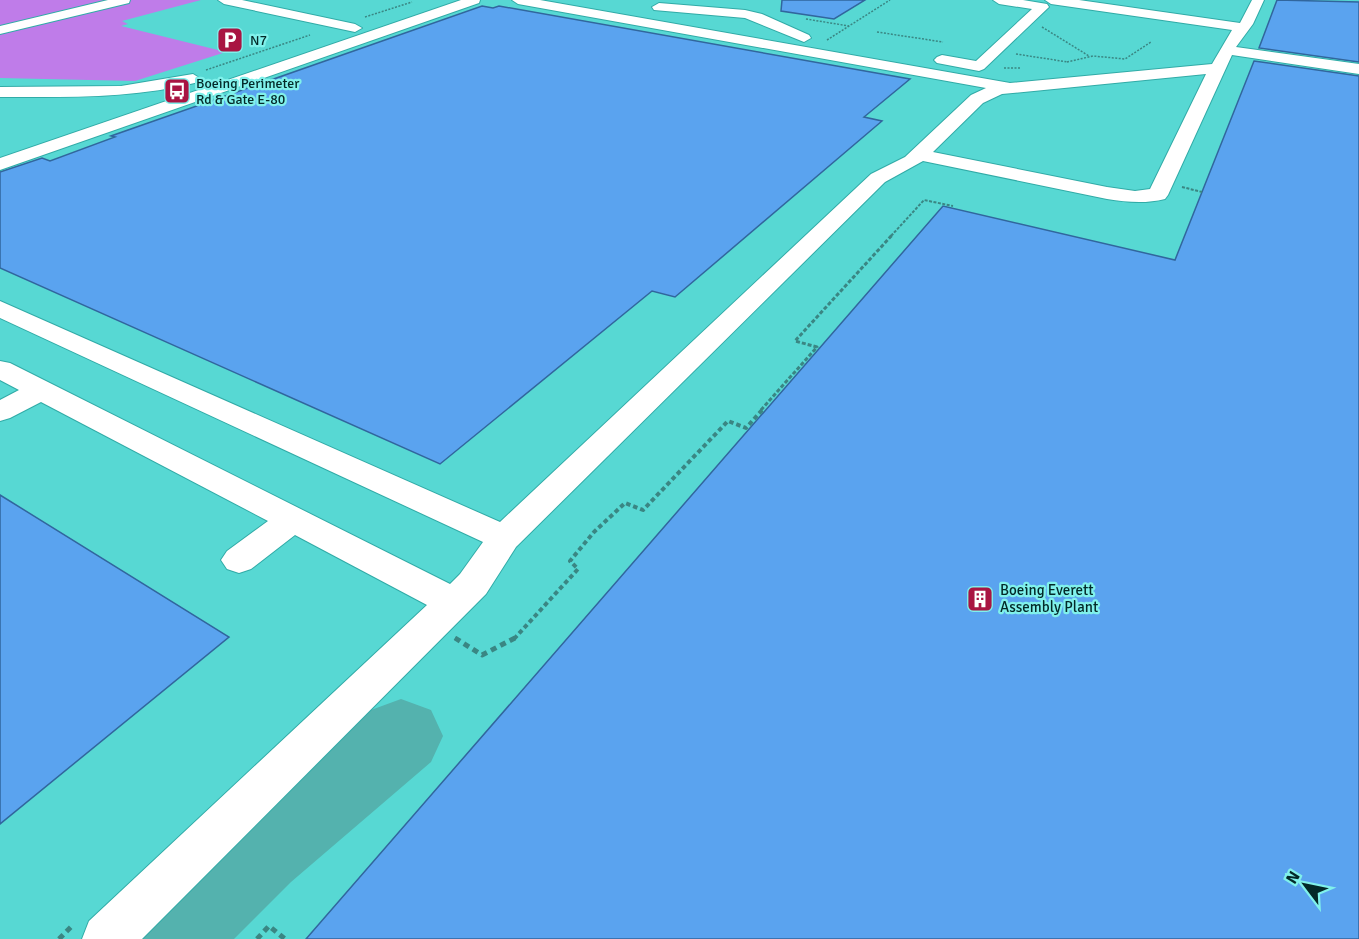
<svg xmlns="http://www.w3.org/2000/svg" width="1359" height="939" font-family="Signika,sans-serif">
<rect width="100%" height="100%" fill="#72e4de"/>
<!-- built -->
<polygon fill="#57d8d3" points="188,0 1359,0 1359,939 0,939 0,50"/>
<!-- forest -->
<polygon fill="#bf7ce9" points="0,0 201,0 122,21 128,24 121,26 226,52 135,81 0,78"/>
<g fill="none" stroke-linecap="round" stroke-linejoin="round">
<!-- taxiway -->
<polygon fill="#54b2ae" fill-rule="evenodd" points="401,699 431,710 443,736 431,762 291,882 234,939 113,939 128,904 225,818 371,710"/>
</g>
<!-- building -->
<g fill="#5aa3ef" stroke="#31669d" stroke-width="1.5">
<polygon points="782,0 865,0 834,19 781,11"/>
<polygon points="1277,0 1359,2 1359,62 1259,48"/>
<polygon points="482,6 493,8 499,6 910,79 864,117 882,121 675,297 652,291 440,464 0,268 0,172 42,158 50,161 115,137 111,136"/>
<polygon points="1254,61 1359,76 1359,939 306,939 943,206 1175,260"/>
<polygon points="0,495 229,637 0,824"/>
</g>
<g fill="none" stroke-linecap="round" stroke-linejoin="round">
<defs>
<g id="minor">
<polygon points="108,0 130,0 129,3 0,34 0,26"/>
<polygon points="218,0 242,0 355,24 362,28 355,32 224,4"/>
<polygon points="461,0 480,0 479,3 0,170 0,158"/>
<path d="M512,0H540L1010,83L1212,64L1232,30L1051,4L1045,0H1079L1240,23L1252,0H1264L1253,24L1236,47L1359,64V74L1232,55L1168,195L1165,199C1145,204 1127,202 1107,199L923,161L885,182L516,547L486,594L142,939H82L89,921L427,605L295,535L251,569L239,573L227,569L221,560L227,551L268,521L41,402L10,418L0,421V400L19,390L0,380V361L10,363L450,584L460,574L483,542L0,318V301L500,522L871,174L905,157L971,95L986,88L518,4ZM1206,74L1150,189L1135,191L1107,187L933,152L983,103L1002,94Z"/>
<polygon points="993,0 1023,0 1047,4 1049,7 984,69 979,71 937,63 934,60 937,57 942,55 976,61 1032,9 999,4"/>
<polygon points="659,3 745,10 762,14 809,35 811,38 804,42 745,18 654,10 652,7"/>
<path d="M193,74L201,79L199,82C133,99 67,97 0,97V87L121,86Z"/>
</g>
</defs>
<!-- minor casing -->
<use href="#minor" stroke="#31aba7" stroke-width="2"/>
<!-- path-far4 -->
<g stroke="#3a8683" stroke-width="1.5" stroke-dasharray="2 1.5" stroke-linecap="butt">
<polyline points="365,17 412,2"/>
<polyline points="806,19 849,26"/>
<polyline points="1042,27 1089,56"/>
<polyline points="877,32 943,42"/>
<polyline points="827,40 890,0"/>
<polyline points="1016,54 1068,62"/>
<polyline points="1067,62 1093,56 1125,59 1151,42"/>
<polyline points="1004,68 1021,68"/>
<polyline points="206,70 310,35"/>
</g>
<!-- path-far3 -->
<g stroke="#3a8683" stroke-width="2" stroke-dasharray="3 1.5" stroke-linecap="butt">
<polyline points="1182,187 1202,192"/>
<polyline points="891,236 924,200 953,206"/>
</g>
<!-- path-far2 -->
<polyline stroke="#3a8683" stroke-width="3" stroke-dasharray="4 2" stroke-linecap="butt" points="761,410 817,347 795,341 893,234"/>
<!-- path-far1 -->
<g stroke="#3a8683" stroke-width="4" stroke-dasharray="4.5 3" stroke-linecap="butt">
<polyline points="455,638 457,639"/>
<polyline points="514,639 578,569 570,561 594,532 625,503 643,510 728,421 746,428 763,409"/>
</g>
<!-- path -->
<g stroke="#3a8683" stroke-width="5" stroke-dasharray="6 4.5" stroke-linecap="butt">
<polyline points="455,638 482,655 515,638"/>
<polyline points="59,939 73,925"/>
<polyline points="257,939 269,926 285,939"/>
</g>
<!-- minor -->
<use href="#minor" fill="#fff" fill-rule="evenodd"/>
</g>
<!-- icons -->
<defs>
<symbol id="parking-square" viewBox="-11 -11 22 22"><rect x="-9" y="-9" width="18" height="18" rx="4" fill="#a91442" stroke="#80f1eb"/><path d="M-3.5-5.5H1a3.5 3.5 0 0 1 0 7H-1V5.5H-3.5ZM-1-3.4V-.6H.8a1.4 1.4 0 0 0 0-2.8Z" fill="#fff"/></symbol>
<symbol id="bus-square" viewBox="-11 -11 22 22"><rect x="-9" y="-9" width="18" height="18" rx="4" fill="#a91442" stroke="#80f1eb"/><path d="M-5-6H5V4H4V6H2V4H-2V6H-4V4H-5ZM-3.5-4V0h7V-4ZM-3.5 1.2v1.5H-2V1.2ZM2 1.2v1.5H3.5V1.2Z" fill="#fff"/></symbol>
<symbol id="building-square" viewBox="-11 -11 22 22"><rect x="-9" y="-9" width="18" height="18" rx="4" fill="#a91442" stroke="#80f1eb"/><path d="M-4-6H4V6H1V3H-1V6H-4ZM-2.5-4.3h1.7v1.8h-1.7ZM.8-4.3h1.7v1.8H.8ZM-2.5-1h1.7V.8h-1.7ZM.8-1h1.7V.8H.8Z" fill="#fff"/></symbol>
</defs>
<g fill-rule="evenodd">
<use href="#parking-square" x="215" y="25" width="30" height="30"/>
<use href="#bus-square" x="162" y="76" width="30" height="30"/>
<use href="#building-square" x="965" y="584" width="30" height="30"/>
</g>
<g text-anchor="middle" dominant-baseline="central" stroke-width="4.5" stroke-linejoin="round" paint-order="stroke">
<!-- far-poi labels -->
<g font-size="14" fill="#032928" stroke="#80f1eb" text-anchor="start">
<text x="250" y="40">N7</text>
<text x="196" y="83">Boeing Perimeter<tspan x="196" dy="16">Rd &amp; Gate E-80</tspan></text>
</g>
<!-- poi labels -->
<g font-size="15" fill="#032928" stroke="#80f1eb" text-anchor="start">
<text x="1000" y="590">Boeing Everett<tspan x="1000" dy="17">Assembly Plant</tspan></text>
</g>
</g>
<!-- north arrow -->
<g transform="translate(1305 885) rotate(302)" stroke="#80f1eb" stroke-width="4.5" paint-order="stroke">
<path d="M0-4.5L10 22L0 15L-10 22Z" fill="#032928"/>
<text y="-9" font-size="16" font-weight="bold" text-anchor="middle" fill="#032928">N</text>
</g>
</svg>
